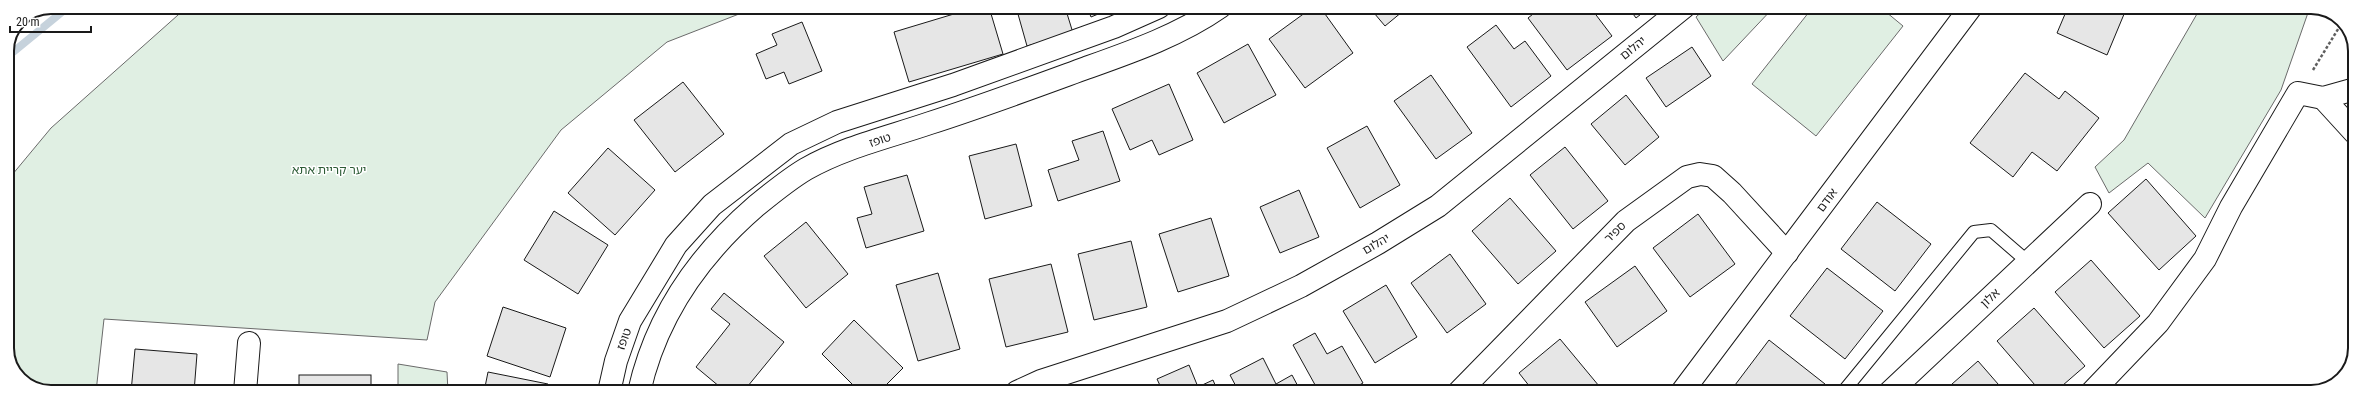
<svg xmlns="http://www.w3.org/2000/svg" width="2362" height="399" font-family="'Roboto Condensed','Noto Sans Hebrew',sans-serif">
<rect width="100%" height="100%" fill="#fff"/>
<!-- green -->
<g fill="#e0efe3" stroke="#6a6a6a">
<polygon points="187,7 757,7 667,42 561,130 435,302 427,340 104,319 96,392 45,392 20,379 7,353 7,181 51,128"/>
<polygon points="858,7 878,7 861,14"/>
<polygon points="1707,7 1774,7 1723,61 1696,17"/>
<polygon points="1813,7 1880,7 1903,26 1816,136 1752,84"/>
<polygon points="2201,7 2310,7 2281,90 2205,218 2148,163 2109,193 2095,167 2124,140"/>
<polygon points="398,364 447,372 448,392 398,392"/>
</g>
<g fill="none" stroke-linecap="round" stroke-linejoin="round">
<!-- stream -->
<polyline stroke="#c6d2dc" stroke-width="8" points="7,57 68,7"/>
</g>
<!-- building -->
<g fill="#e6e6e6" stroke="#1a1a1a">
<polygon points="977,7 989,7 1003,54 909,82 894,32"/>
<polygon points="1016,7 1065,7 1073,33 1027,46"/>
<polygon points="1087,7 1115,7 1091,17"/>
<polygon points="1313,7 1320,7 1353,53 1305,88 1269,39"/>
<polygon points="1369,7 1408,7 1385,26"/>
<polygon points="1542,7 1590,7 1612,36 1567,70 1528,18"/>
<polygon points="1628,7 1650,7 1636,18"/>
<polygon points="2068,7 2127,7 2107,55 2057,33"/>
<polygon points="802,22 822,71 789,84 784,72 766,79 756,54 777,45 772,34"/>
<polygon points="1496,25 1514,49 1525,41 1551,76 1511,107 1467,47"/>
<polygon points="1248,44 1276,95 1224,123 1197,73"/>
<polygon points="1692,47 1711,76 1666,107 1646,78"/>
<polygon points="2025,73 2059,99 2065,91 2099,118 2057,171 2032,152 2013,177 1970,143"/>
<polygon points="1431,75 1472,133 1436,159 1394,101"/>
<polygon points="683,82 724,134 675,172 634,120"/>
<polygon points="1169,84 1193,140 1159,155 1152,140 1130,150 1112,109"/>
<polygon points="1626,95 1659,137 1625,165 1591,124"/>
<polygon points="1367,126 1400,185 1360,208 1327,148"/>
<polygon points="1103,131 1120,181 1058,201 1048,170 1079,160 1072,141"/>
<polygon points="1016,144 1032,206 985,219 969,156"/>
<polygon points="1565,147 1608,201 1573,229 1530,175"/>
<polygon points="608,148 655,190 615,235 568,193"/>
<polygon points="907,175 924,231 866,248 857,218 872,214 864,187"/>
<polygon points="2146,179 2196,236 2159,270 2108,213"/>
<polygon points="1299,190 1319,237 1280,253 1260,207"/>
<polygon points="1510,198 1556,251 1518,284 1472,231"/>
<polygon points="1877,202 1931,244 1895,291 1841,249"/>
<polygon points="554,211 608,245 578,294 524,260"/>
<polygon points="1698,214 1735,264 1690,297 1653,248"/>
<polygon points="1211,218 1229,276 1178,292 1159,234"/>
<polygon points="806,222 848,274 806,308 764,256"/>
<polygon points="1131,241 1147,307 1094,320 1078,254"/>
<polygon points="1450,254 1486,304 1447,333 1411,283"/>
<polygon points="2091,260 2140,316 2104,348 2055,292"/>
<polygon points="1051,264 1068,332 1006,347 989,279"/>
<polygon points="1635,266 1667,311 1617,347 1585,302"/>
<polygon points="1827,268 1883,311 1845,359 1790,316"/>
<polygon points="938,273 960,349 918,361 896,285"/>
<polygon points="1386,285 1417,337 1375,363 1343,311"/>
<polygon points="724,293 784,342 743,392 726,392 696,367 730,324 711,309"/>
<polygon points="503,307 566,328 550,377 487,356"/>
<polygon points="2034,308 2085,366 2055,392 2041,392 1997,341"/>
<polygon points="854,320 903,368 879,392 860,392 822,354"/>
<polygon points="1315,333 1327,354 1342,346 1363,383 1347,392 1319,392 1293,345"/>
<polygon points="1560,339 1604,392 1534,392 1519,373"/>
<polygon points="1769,340 1825,384 1819,392 1736,392 1732,389"/>
<polygon points="135,349 197,354 194,392 131,392"/>
<polygon points="1263,358 1276,384 1292,375 1301,392 1239,392 1230,375"/>
<polygon points="1978,361 2005,392 1943,392"/>
<polygon points="1189,365 1198,387 1213,380 1218,392 1163,392 1157,379"/>
<polygon points="488,372 548,384 547,392 484,392"/>
<rect x="299" y="375" width="72" height="17"/>
</g>
<g fill="none" stroke-linecap="round" stroke-linejoin="round">
<defs>
<polyline id="service" points="1843,392 1974,232 1991,230 2028,262"/>
<g id="minor">
<polyline points="2323,98 2355,133"/>
<polyline points="245,392 249,343"/>
<polyline points="609,392 616,361 630,321 676,245 712,205 791,144 837,122 953,85 1114,27 1159,7"/>
<path d="M639,392C656,316 698,256 756,206C772,193 789,179 806,169C845,147 889,137 930,123C983,106 1034,87 1086,68C1131,52 1180,35 1220,7"/>
<polyline points="1017,392 1041,381 1227,321 1301,286 1378,243 1438,206 1684,7"/>
<polyline points="1459,392 1626,221 1687,177 1700,174 1713,176 1732,193 1787,253"/>
<polyline points="1682,392 1971,7"/>
<polyline points="1890,392 2090,204"/>
<polyline points="2092,392 2158,323 2205,259 2231,207 2298,93 2323,98 2355,89"/>
</g>
</defs>
<!-- service casing -->
<use href="#service" stroke="#1a1a1a" stroke-width="14"/>
<!-- minor casing -->
<use href="#minor" stroke="#1a1a1a" stroke-width="24"/>
<!-- path -->
<polyline stroke="#5f5f5f" stroke-width="2.5" stroke-dasharray="3 2" stroke-linecap="butt" points="2313,70 2343,21"/>
<!-- service -->
<use href="#service" stroke="#fff" stroke-width="12"/>
<!-- minor -->
<use href="#minor" stroke="#fff" stroke-width="22"/>
</g>
<g text-anchor="middle" dominant-baseline="central" stroke-width="3" stroke-linejoin="round" paint-order="stroke">
<!-- street labels -->
<g font-size="12" fill="#1a1a1a" stroke="#fff">
<text transform="translate(1633 48) rotate(-39)">יהלום</text>
<text transform="translate(880 140) rotate(-18)">טופז</text>
<text transform="translate(1827 200) rotate(-53)">אודם</text>
<text transform="translate(1615 232) rotate(-44)">ספיר</text>
<text transform="translate(1376 244) rotate(-30)">יהלום</text>
<text transform="translate(1990 298) rotate(-43)">אלון</text>
<text transform="translate(624 339) rotate(-70)">טופז</text>
</g>
<!-- park labels -->
<g font-size="12" fill="#2b5a34" stroke="#fff">
<text x="329" y="170">יער קריית אתא</text>
</g>
</g>
<!-- crop -->
<path d="M0 0H2362V399H0ZM51 14H2311A37 37 0 0 1 2348 51V348A37 37 0 0 1 2311 385H51A37 37 0 0 1 14 348V51A37 37 0 0 1 51 14Z" fill="#fff" fill-rule="evenodd"/>
<path fill="none" stroke="#1a1a1a" stroke-width="2" d="M51 14H2311A37 37 0 0 1 2348 51V348A37 37 0 0 1 2311 385H51A37 37 0 0 1 14 348V51A37 37 0 0 1 51 14Z"/>
<!-- scale -->
<path d="M10 26v6h81v-6" fill="none" stroke="#1a1a1a" stroke-width="2"/>
<text x="16" y="26" font-size="12" fill="#1a1a1a" stroke="#ffffff" stroke-width="3" paint-order="stroke">20 m</text>
</svg>
